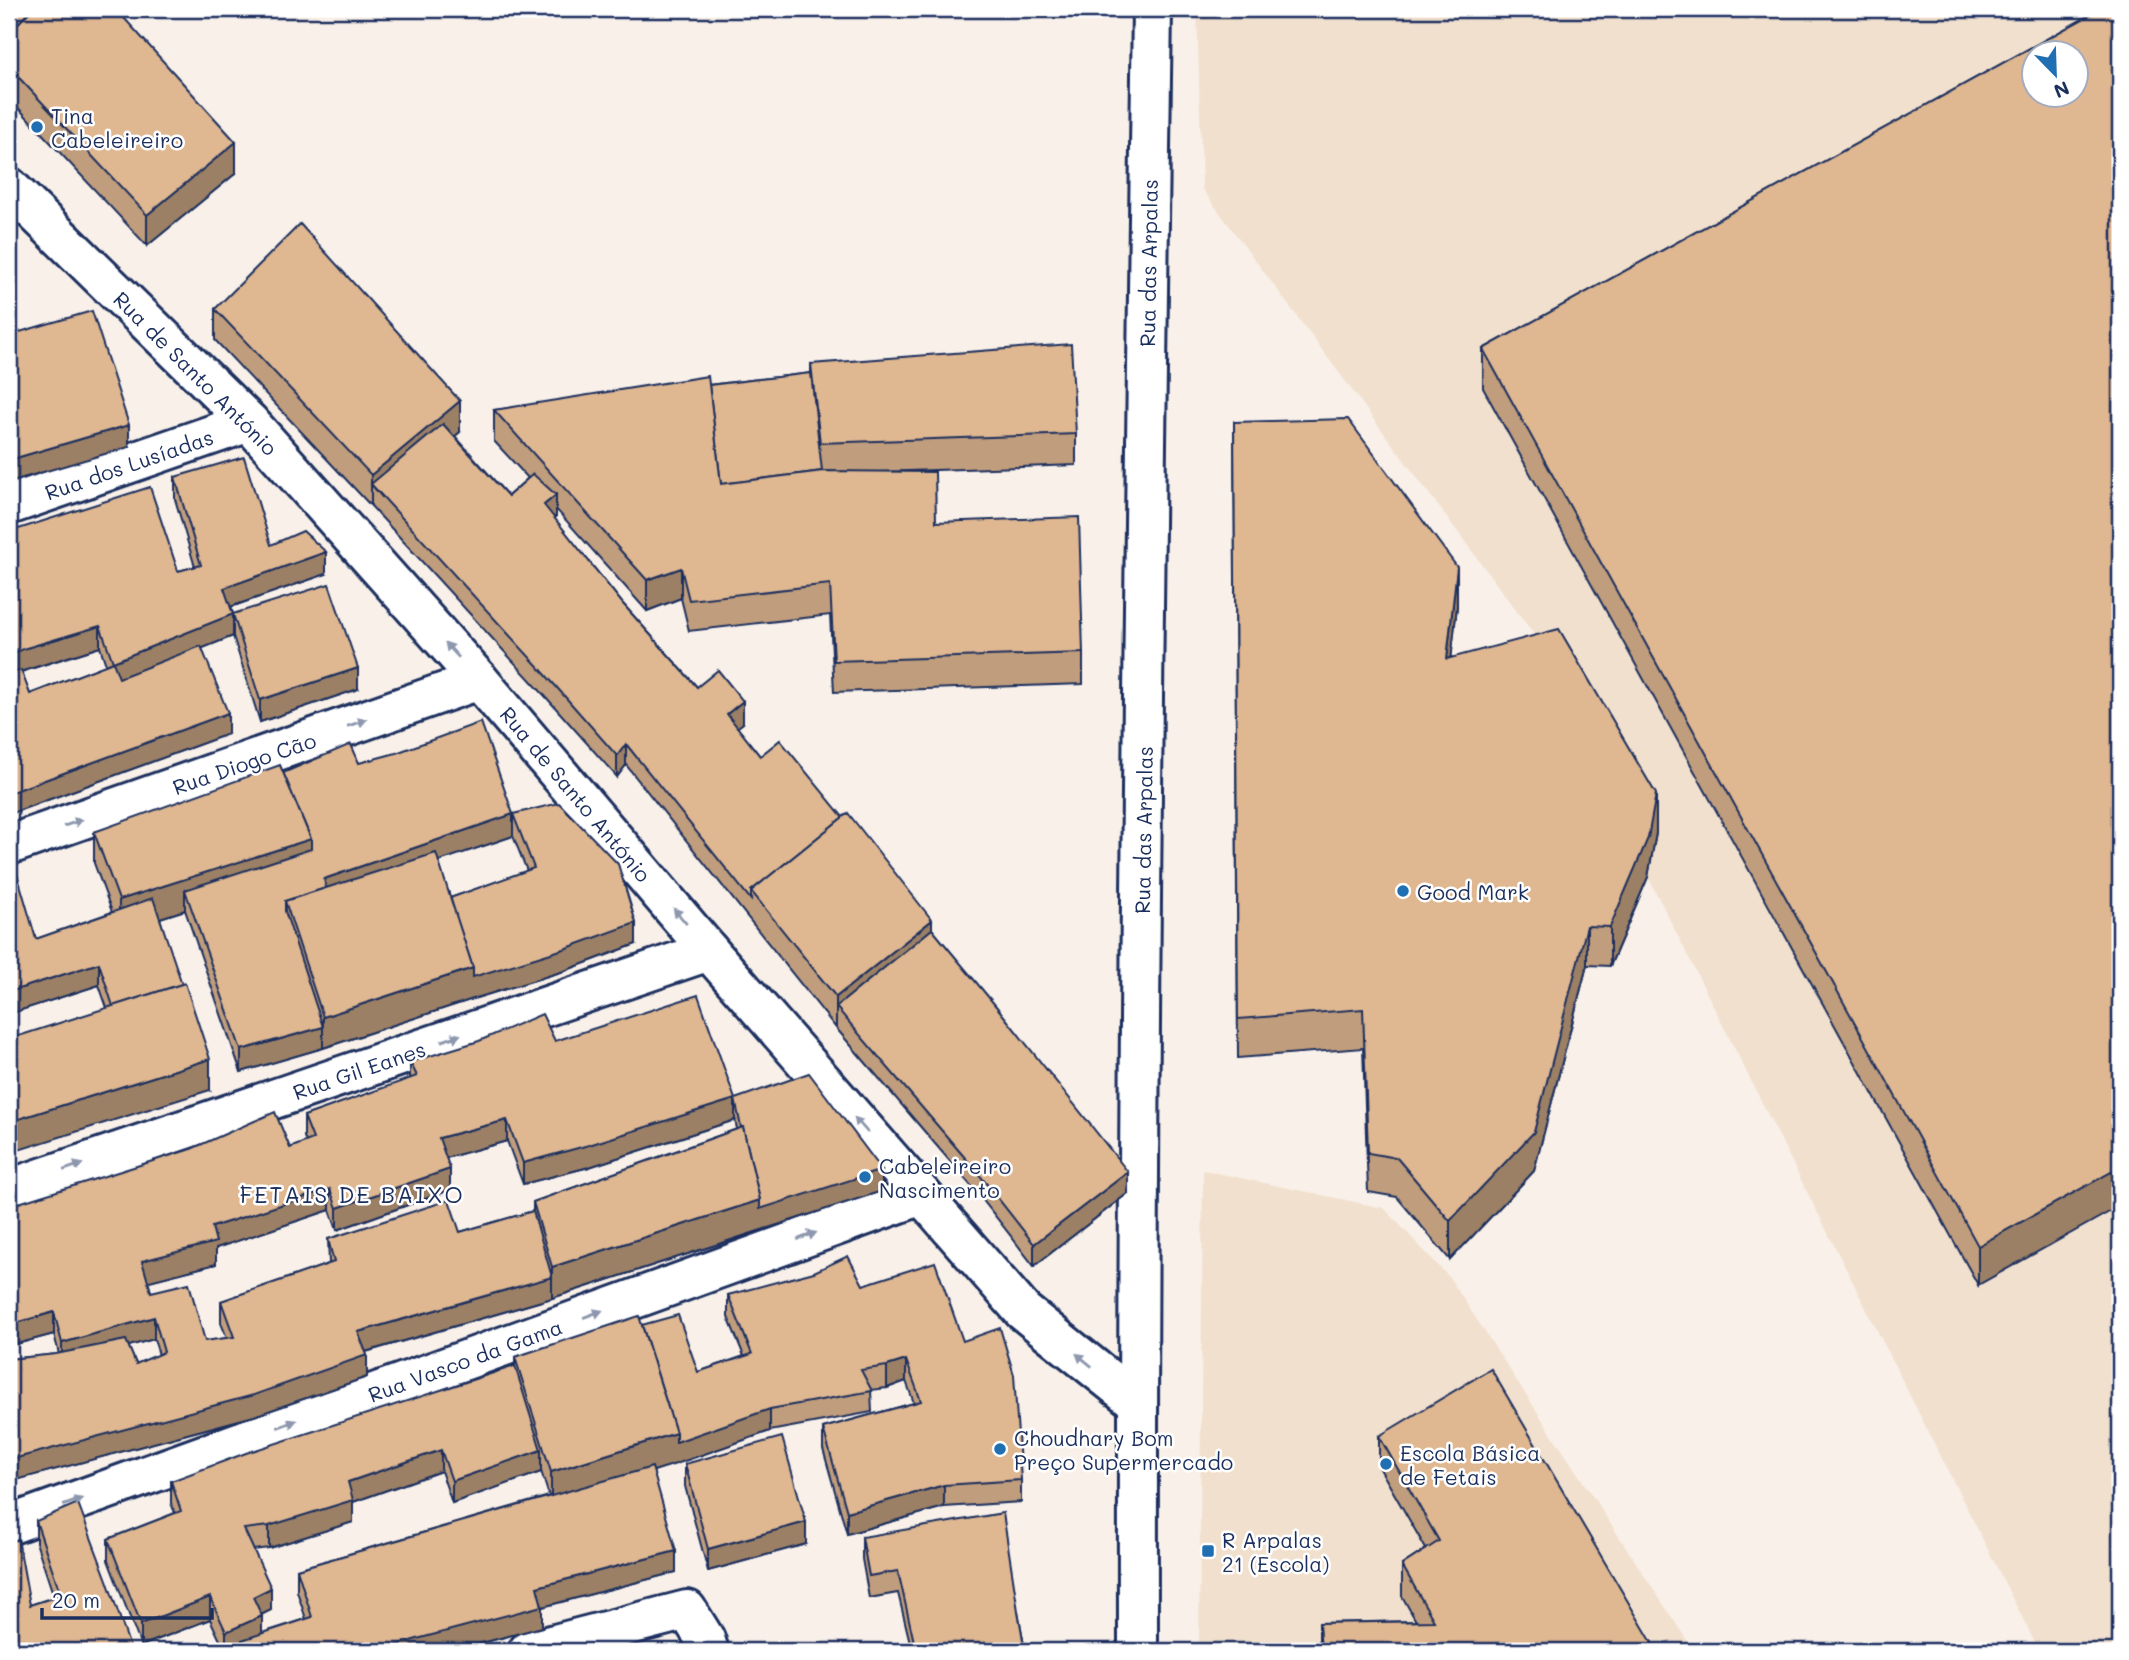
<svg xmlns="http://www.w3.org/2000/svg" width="2129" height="1660" font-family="Mali,sans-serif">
<rect width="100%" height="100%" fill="#f9f1e9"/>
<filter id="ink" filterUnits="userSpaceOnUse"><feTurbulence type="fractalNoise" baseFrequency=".0143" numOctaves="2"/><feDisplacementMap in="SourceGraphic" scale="14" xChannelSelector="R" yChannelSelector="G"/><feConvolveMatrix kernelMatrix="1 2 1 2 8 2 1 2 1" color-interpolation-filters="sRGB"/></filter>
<g filter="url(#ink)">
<!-- built -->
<g fill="#f1e0ce" fill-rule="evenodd">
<path d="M1197,9H2120V1651H2039L1648,877L1656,833L1559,668L1202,189ZM2035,52H2076V94H2035Z"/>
<polygon points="1203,1170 1384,1208 1449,1277 1694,1651 1199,1651"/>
</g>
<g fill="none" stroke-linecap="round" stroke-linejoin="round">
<defs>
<g id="minor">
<polyline points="9,187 249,422 267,442 479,680 709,951 1023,1311 1138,1403"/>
<polyline points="9,505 249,422"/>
<polyline points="9,845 479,680"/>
<polyline points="9,1189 709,951"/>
<polyline points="9,1525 922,1195"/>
<polyline points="528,1651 687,1610 705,1639 709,1651"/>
<path d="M1138,1651C1137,1104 1144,556 1152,9"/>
</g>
</defs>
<!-- minor casing -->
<use href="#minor" stroke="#1b2f5e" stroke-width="44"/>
<!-- minor -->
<use href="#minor" stroke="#fff" stroke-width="38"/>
</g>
<!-- wall -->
<g fill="#c09d7c" stroke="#1b2f5e" stroke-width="2" fill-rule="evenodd">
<polygon points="9,9 236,173 147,246 9,98"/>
<polygon points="2101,9 1978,1285 1483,388 1483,349"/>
<polygon points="215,309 460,432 455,436 508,496 528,478 494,441 494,410 811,373 811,364 1076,434 1076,465 882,472 1083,653 1083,684 834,692 830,615 689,631 681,598 647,611 556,509 556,516 554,518 623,604 697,687 743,723 737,727 760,756 932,929 1128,1193 1034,1266 978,1194 836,1028 626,765 617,777 545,696 371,506 215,340"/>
<polygon points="1234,422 1457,606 1451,658 1656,833 1648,877 1610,966 1587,965 1534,1171 1450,1260 1397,1197 1368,1192 1363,1048 1238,1058"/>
<path d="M175,477L271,545L326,574L231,607L233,614L358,689L260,722L233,636L202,648L228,734L9,814V532L178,571L195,567L175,499ZM100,647L106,665L30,694L21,672Z"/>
<path d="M359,763L513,814L636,944L564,971L473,999L323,1048L241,1072L185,910L160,918L210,1090L107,1008L99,985L9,1014V862L36,939L112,912L94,863V832L283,773ZM513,836L527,871L450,898L438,861Z"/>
<path d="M555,1041L735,1120L589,1167L523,1184L507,1141L446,1158L450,1190L337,1230L330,1210L216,1248V1264L148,1281L151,1292L205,1341L227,1338L221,1323V1301L329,1264L328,1239L460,1232L533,1211V1202L737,1129L735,1120V1099L882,1191L552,1298L366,1352L367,1377L254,1416L11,1481L12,1505L9,1506V1359L59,1354L54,1334L9,1346V1206L290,1148L306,1142L304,1137V1116L410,1079V1062ZM154,1339L159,1355L136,1364L128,1346Z"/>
<path d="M863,1285L963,1341L1021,1480V1502L944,1507L847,1534L823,1449V1428L914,1403L906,1381L887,1388L871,1390L872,1412L770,1431L653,1471L676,1572L542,1607V1627L452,1651H242V1647L231,1651H225L210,1619L141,1646L108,1560V1539L175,1513L171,1503V1481L515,1366V1357L642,1325L698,1372L744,1356L728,1317V1295ZM441,1471L452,1503L541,1472V1471L549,1496L297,1569V1591L306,1619L262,1633L261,1615L271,1610L253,1550L269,1548L353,1522V1502Z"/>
<polygon points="1379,1436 1657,1651 1319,1651 1319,1623 1416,1621 1402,1596 1402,1565 1426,1549 1379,1467"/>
<polygon points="685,1464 806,1544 708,1571 685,1486"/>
<polygon points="36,1521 131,1651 30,1605 54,1597 36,1542"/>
<polygon points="862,1537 1018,1611 1025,1651 912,1651 898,1593 869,1598 862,1559"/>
</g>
<!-- shaded-wall -->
<g fill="#9c8065" stroke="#1b2f5e" stroke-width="2">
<polygon points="236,142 236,173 147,246 147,215"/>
<polygon points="460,401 460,432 382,497 371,484 371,506 371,475"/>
<polygon points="129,425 129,447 9,482 9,460"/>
<polygon points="556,495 556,516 544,527 544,505"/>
<polygon points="326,552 326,574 224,609 224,588"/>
<polygon points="1457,567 1457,606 1447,698 1447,659"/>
<polygon points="681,568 681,598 647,611 647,580"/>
<polygon points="233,614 233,636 113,684 113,662"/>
<polygon points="100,626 100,647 23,671 9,677 9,655 23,649"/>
<polygon points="358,668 358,689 260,722 260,700"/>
<polygon points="743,701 743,723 727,736 727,714"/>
<polygon points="228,713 228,734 9,814 9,793"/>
<polygon points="626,744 626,765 617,777 617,756"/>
<polygon points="1656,794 1656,833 1648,877 1610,966 1610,927"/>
<polygon points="513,814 513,836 328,899 324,879"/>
<polygon points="311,839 311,870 185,890 185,910 119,931 119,900"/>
<polygon points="932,920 932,951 836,1007 836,1028 836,997"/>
<polygon points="636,923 636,944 564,971 473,999 323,1048 323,1017 473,968"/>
<polygon points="1587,926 1587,965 1534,1171 1450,1260 1450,1221"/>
<polygon points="99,963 99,985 9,1014 9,992"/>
<polygon points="323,1027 323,1048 241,1072 241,1050"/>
<polygon points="210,1059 210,1090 9,1153 9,1122"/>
<polygon points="735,1099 735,1120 589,1167 523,1184 523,1163"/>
<polygon points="507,1120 507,1141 439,1160 439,1138"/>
<polygon points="2120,1167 2120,1206 1978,1285 1978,1246"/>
<polygon points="450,1169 450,1190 337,1230 337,1208"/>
<polygon points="882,1170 882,1191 552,1298 552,1267 760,1200"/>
<polygon points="1128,1172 1128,1193 1034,1266 1034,1244"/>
<polygon points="330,1189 330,1210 216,1248 216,1264 142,1283 142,1261 212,1227"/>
<polygon points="552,1277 552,1298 358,1354 358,1332"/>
<polygon points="54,1312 54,1334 9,1346 9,1325"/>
<polygon points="154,1317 154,1339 62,1365 62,1343"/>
<polygon points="367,1355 367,1377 254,1416 9,1482 9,1460"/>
<polygon points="906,1360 906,1381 887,1388 887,1366"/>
<polygon points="770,1409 770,1431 676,1464 551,1503 551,1472 676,1433"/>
<polygon points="441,1450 441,1471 353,1502 353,1522 269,1548 269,1526 348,1482"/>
<polygon points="541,1450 541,1472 452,1503 452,1481"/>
<polygon points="944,1485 944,1507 847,1534 847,1512"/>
<polygon points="806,1522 806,1544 708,1571 708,1549"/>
<polygon points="676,1551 676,1572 542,1607 542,1627 452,1651 377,1651 537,1587"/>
<polygon points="271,1588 271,1610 253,1619 253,1597"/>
<polygon points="210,1597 210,1619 141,1646 141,1624"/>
<polygon points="262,1616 262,1637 242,1640 242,1647 231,1651 226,1651 226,1632"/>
</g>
<!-- building -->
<g fill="#dfb790" stroke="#1b2f5e" stroke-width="2" fill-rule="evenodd">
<polygon points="9,9 32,9 9,33"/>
<polygon points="32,9 116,9 236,142 147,215 9,67 9,33"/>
<path d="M2101,9H2120V1167L1978,1246L1483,349ZM2034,52H2076V94H2034Z"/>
<polygon points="300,224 460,401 371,475 215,309"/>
<polygon points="92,311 129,425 9,460 9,335"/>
<polygon points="1071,344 1076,434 820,443 811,364"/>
<polygon points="811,373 822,471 721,484 709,385"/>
<polygon points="708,376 721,484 823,471 935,472 936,522 1079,517 1083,653 834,661 830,584 689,600 681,568 647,580 494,410"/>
<polygon points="1348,419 1457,567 1447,659 1559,629 1656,794 1648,838 1610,927 1587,926 1534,1132 1450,1221 1397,1158 1368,1153 1363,1009 1238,1019 1234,422"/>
<polygon points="443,424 508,496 533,474 556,495 544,505 623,604 697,687 718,670 743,701 727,714 760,756 780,740 843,817 751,891 751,900 626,744 617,756 545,674 371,484"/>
<polygon points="244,457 271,545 303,531 326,552 224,588 233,614 329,584 358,668 260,700 233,614 113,662 100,626 23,649 9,655 9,532 150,487 178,571 201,565 175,477"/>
<polygon points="201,646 228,713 9,793 9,674 21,670 30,694 113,662 119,678"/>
<polygon points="481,722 513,814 559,803 618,864 636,923 564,949 473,977 473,968 450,898 534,868 513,814 324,879 326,888 285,901 285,911 323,1027 241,1050 185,890 311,849 311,839 283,773 351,744 359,763 396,753"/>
<polygon points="280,765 311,839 119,900 94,832"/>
<polygon points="848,813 932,920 836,997 751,891"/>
<polygon points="436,853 473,968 323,1017 285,901"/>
<polygon points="13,860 36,939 153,898 182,984 113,1006 99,963 9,992 9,862"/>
<polygon points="932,929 1000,1011 1128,1172 1034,1244 978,1173 836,1007"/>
<polygon points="185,983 210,1059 9,1122 9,1039"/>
<polygon points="698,995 735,1099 589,1145 523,1163 507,1120 439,1138 450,1169 337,1208 330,1189 212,1227 216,1242 142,1261 151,1292 189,1283 205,1341 234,1337 221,1301 334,1262 328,1239 449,1200 460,1232 533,1211 552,1277 358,1332 367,1355 254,1395 9,1460 9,1359 56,1354 126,1340 136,1364 164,1352 154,1317 62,1343 54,1312 9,1325 9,1206 191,1149 275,1112 290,1148 313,1139 304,1116 417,1076 410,1062 479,1041 542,1014 555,1041"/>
<polygon points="809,1073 882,1170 760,1209 760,1200 743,1127 741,1127 735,1099"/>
<polygon points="743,1127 760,1200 552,1267 533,1202"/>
<polygon points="848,1256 863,1285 935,1262 963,1341 1000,1328 1014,1375 1021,1480 944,1485 847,1512 823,1428 921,1401 906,1360 887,1366 861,1370 872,1391 770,1409 676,1442 676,1433 642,1325 678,1315 698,1372 752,1354 728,1295 814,1272"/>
<polygon points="639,1316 676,1433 551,1472 515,1357"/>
<polygon points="515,1366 541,1450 452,1481 441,1450 348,1482 353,1500 269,1526 244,1529 271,1588 253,1597 262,1616 226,1632 210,1597 141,1624 108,1539 181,1511 171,1481 246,1453"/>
<polygon points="1491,1369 1657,1651 1321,1651 1319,1623 1434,1621 1402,1565 1439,1541 1379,1436"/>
<polygon points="782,1437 806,1522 708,1549 685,1464"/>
<polygon points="652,1467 676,1551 537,1587 542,1606 417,1639 377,1651 244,1651 242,1640 312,1617 297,1569"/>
<polygon points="9,1469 12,1484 9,1484"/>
<polygon points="78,1503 107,1580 131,1650 128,1651 9,1651 9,1543 18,1539 30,1605 61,1595 36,1521"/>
<polygon points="1003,1513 1018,1611 1025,1651 916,1651 898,1571 869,1576 862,1537"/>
<polygon points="821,1648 821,1651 809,1651"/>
</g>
<!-- one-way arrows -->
<defs><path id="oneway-solid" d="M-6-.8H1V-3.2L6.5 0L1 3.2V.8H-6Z" transform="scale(1.75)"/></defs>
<g fill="#8d97ae">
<use href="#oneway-solid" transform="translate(452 650) rotate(-132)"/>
<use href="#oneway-solid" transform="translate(357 723) rotate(-19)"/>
<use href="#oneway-solid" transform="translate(73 823) rotate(-19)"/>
<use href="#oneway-solid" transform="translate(680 916) rotate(-130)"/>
<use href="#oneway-solid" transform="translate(451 1038) rotate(-19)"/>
<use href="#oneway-solid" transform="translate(861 1125) rotate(-131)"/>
<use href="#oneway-solid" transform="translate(73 1167) rotate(-19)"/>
<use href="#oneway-solid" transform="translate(807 1236) rotate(-20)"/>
<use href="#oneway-solid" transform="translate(593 1314) rotate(-20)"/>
<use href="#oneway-solid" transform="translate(1084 1360) rotate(-141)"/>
<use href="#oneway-solid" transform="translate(287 1424) rotate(-20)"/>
<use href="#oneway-solid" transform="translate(73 1502) rotate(-20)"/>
</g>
</g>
<!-- markers -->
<g fill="#1f6fb2" stroke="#fff" stroke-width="2.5">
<circle cx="37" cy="127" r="7"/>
<circle cx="1403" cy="891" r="7"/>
<circle cx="865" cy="1177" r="7"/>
<circle cx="1000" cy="1449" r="7"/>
<circle cx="1386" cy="1464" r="7"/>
<rect x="1201" y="1544" width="14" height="14" rx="3.5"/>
</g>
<g text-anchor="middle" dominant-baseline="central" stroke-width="5" stroke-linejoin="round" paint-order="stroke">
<!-- poi labels -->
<g font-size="21" fill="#1b2f5e" stroke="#fff" text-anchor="start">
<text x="51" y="115">Tina<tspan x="51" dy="24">Cabeleireiro</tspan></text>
<text x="1417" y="891">Good Mark</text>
<text x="879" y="1165">Cabeleireiro<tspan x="879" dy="24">Nascimento</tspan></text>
<text x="1014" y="1437">Choudhary Bom<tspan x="1014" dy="24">Preço Supermercado</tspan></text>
<text x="1400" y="1452">Escola Básica<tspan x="1400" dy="24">de Fetais</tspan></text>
<text x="1222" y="1539">R Arpalas<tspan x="1222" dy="24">21 (Escola)</tspan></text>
</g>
<!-- street labels -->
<g font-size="21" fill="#1b2f5e" stroke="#fff">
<text transform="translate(1148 263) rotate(-89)">Rua das Arpalas</text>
<text transform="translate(196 373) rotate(45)">Rua de Santo António</text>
<text transform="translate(129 464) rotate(-19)">Rua dos Lusíadas</text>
<text transform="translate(244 763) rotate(-19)">Rua Diogo Cão</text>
<text transform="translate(576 794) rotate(50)">Rua de Santo António</text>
<text transform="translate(1143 830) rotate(-89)">Rua das Arpalas</text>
<text transform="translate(359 1070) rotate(-19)">Rua Gil Eanes</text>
<text transform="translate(465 1360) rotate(-20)">Rua Vasco da Gama</text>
</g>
<!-- neighbourhood labels -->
<g font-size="23" letter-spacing="2" fill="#1b2f5e" stroke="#fff">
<text x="352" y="1194">FETAIS DE BAIXO</text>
</g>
</g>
<!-- margin -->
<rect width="2129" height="1660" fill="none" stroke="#fff" stroke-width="35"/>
<rect x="18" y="18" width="2094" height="1625" fill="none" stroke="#1b2f5e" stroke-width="2.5" filter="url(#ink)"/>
<!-- north arrow -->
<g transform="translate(2055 74) rotate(157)"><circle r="33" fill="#ffffff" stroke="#a4acbf" stroke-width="2"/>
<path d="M0-5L12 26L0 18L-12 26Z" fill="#1f6fb2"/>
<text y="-10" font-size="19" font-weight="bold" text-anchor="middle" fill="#1b2f5e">N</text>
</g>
<!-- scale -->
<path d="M42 1608v10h170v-10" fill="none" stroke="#1b2f5e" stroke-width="3.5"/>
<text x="52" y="1608" font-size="21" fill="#1b2f5e" stroke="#ffffff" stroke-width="5" paint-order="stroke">20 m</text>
</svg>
